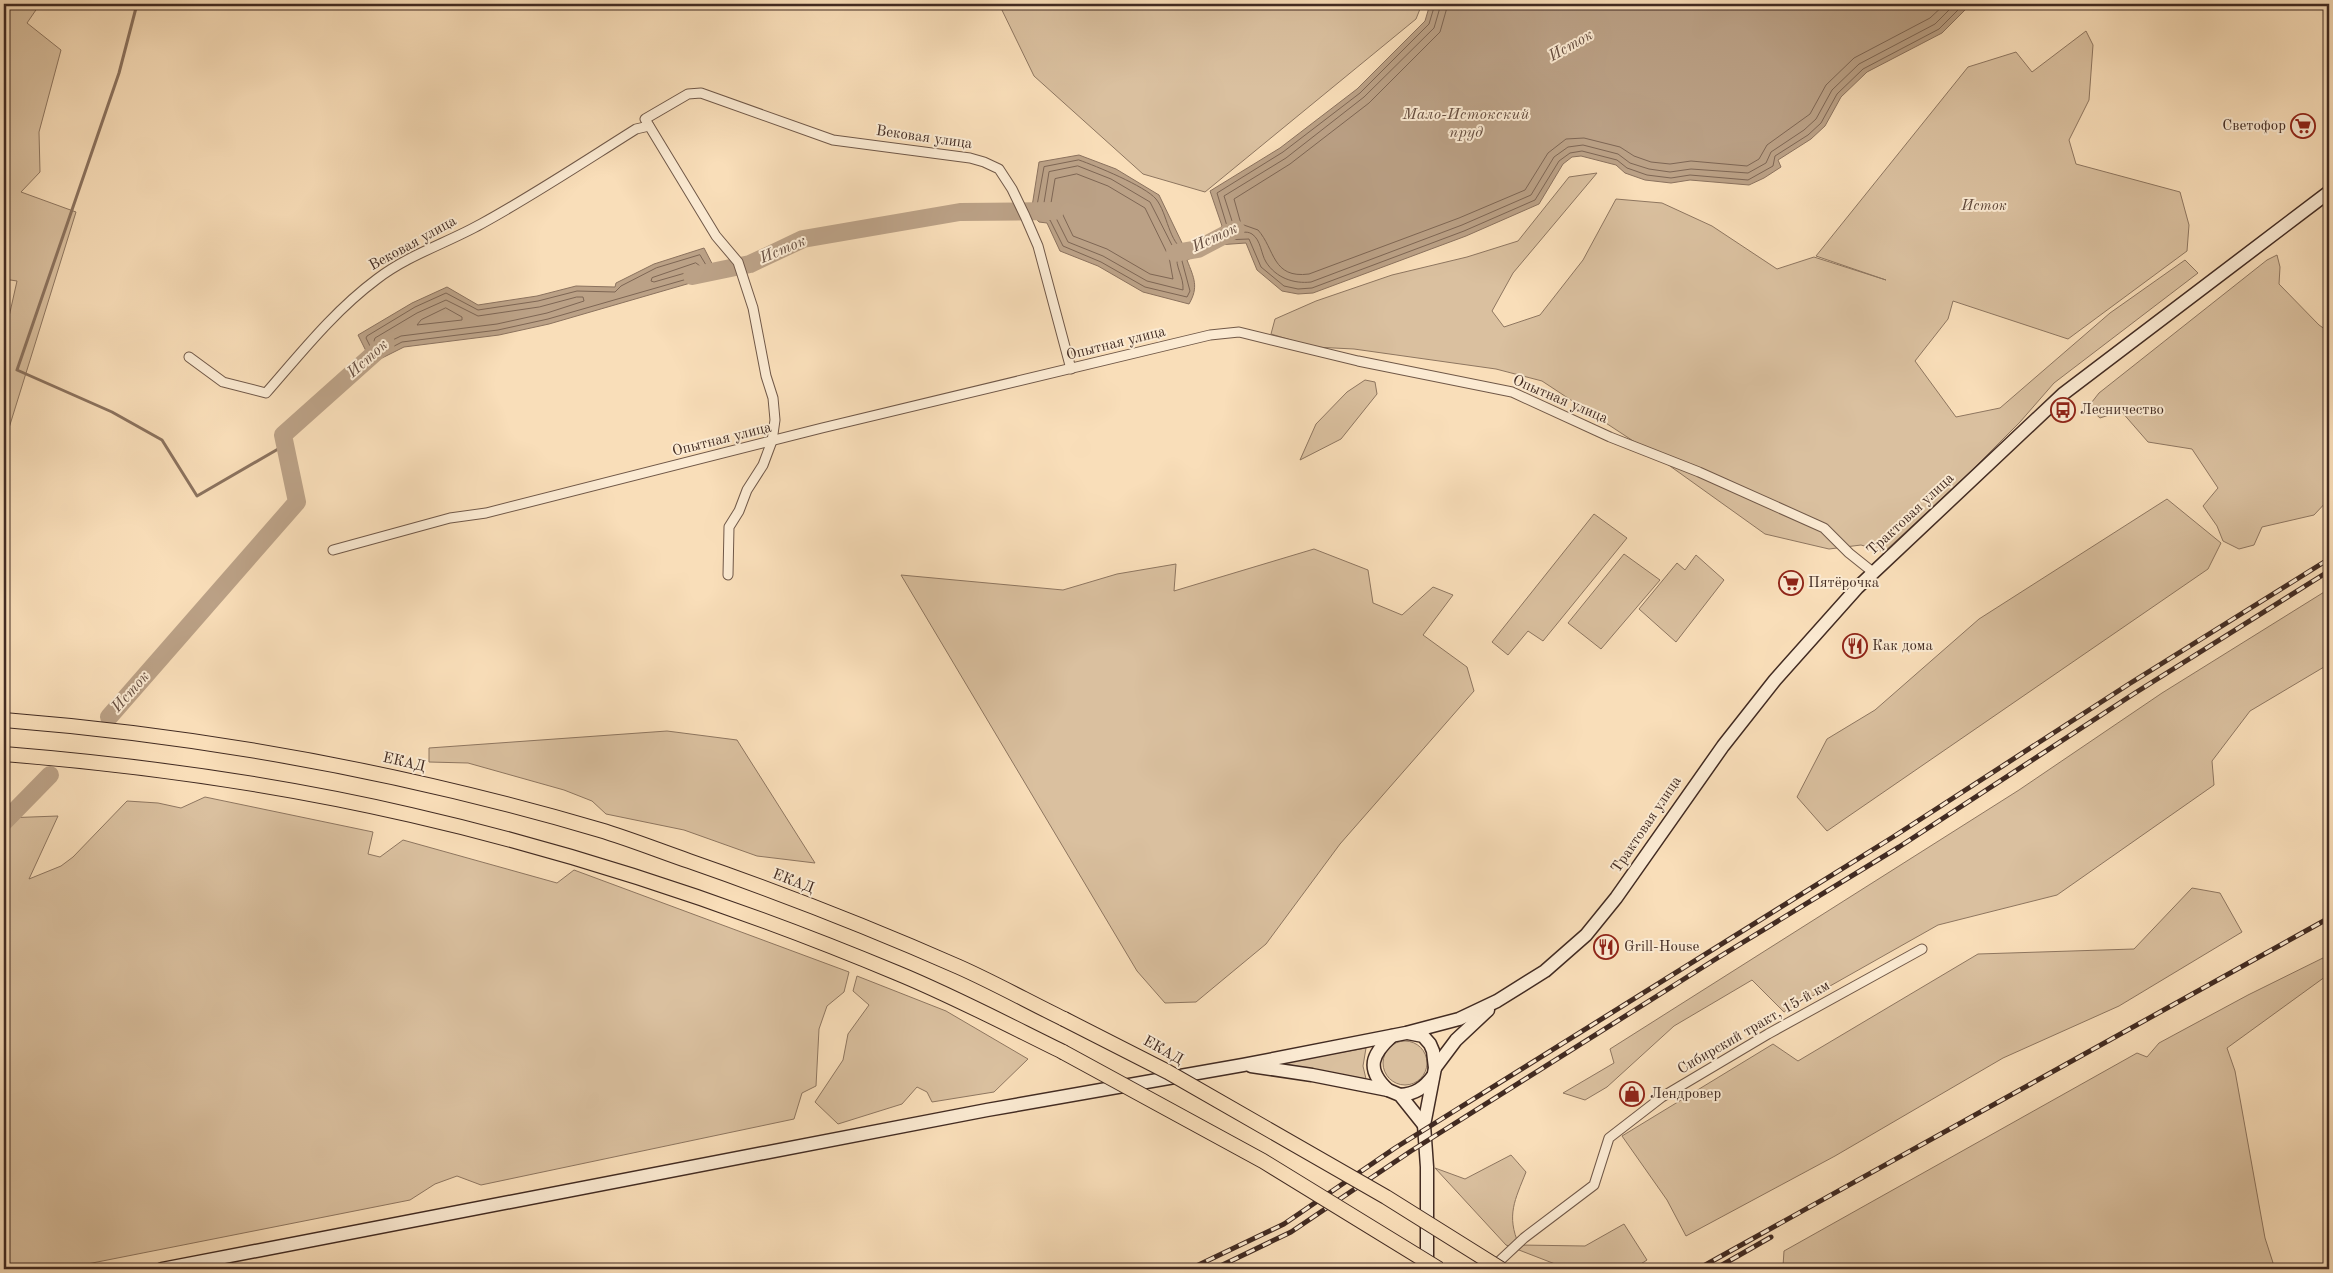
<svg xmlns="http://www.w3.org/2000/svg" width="2333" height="1273" font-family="'Old Standard TT',serif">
<rect width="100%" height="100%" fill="#f9deb9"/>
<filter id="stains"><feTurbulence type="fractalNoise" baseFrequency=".004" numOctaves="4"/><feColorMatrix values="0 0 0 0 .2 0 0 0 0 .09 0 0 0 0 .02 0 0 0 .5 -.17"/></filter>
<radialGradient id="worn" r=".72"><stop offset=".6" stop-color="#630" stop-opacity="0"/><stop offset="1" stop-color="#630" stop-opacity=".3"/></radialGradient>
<!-- green -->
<g fill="#dac09f" stroke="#8e7660">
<polygon points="4,4 40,4 27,23 61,50 39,132 40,172 21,192 76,212 4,444 4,339 17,281 4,279"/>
<polygon points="999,4 1422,4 1416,19 1205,192 1143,174 1034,76"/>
<polygon points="2086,31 2093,45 2089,100 2069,140 2076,164 2180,192 2189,225 2187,251 2068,339 1953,301 1948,319 1915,361 1956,417 2000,408 2110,313 2185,260 2198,273 2054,383 2020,422 1968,474 1884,552 1861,545 1829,549 1765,534 1656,456 1542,381 1496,369 1354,349 1314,347 1271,334 1275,319 1316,301 1392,275 1467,257 1518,241 1569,177 1597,173 1513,273 1492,311 1504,327 1540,315 1583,260 1616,199 1662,203 1712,226 1777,269 1814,257 1886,280 1816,256 1968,67 2016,52 2032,72"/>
<polygon points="2277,255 2280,267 2279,284 2319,325 2329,332 2329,499 2314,515 2262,527 2254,545 2239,549 2223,541 2217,526 2203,506 2218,488 2192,449 2148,442 2121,411 2100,418 2088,407 2099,393 2267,260"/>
<polygon points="1365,380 1375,382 1377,394 1341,439 1300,460 1316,424 1347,392"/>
<polygon points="2167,499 2221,543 2208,569 1827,831 1797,797 1827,739 1875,710 1979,619"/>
<polygon points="1594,514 1627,538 1543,641 1528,631 1508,655 1492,642"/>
<polygon points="1314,549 1368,570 1373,603 1402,615 1433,587 1453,595 1423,635 1467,667 1474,691 1340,844 1266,944 1196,1002 1165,1003 1137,971 901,575 1063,590 1117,574 1176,564 1174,591"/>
<polygon points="1624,554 1660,580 1601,649 1568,623"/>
<polygon points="1696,555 1724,580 1676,642 1639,609 1677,563 1685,570"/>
<polygon points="2329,589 2329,664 2250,711 2212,761 2214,785 2057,895 1938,925 1784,1012 1752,980 1674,1026 1607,1087 1585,1100 1563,1093 1614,1063 1610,1049 2019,790 2162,693"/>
<polygon points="667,731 737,740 815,863 757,856 684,830 606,814 592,801 564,790 468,763 429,762 429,748"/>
<polygon points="205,797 373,832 368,854 380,857 403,840 557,883 574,870 849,972 844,992 827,1006 819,1029 816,1086 802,1093 794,1119 481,1185 457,1176 435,1184 410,1200 62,1269 4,1269 4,818 58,816 29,879 61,866 73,857 127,801 158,803 181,808"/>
<polygon points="2192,888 2220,893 2242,932 2119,1006 2003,1058 1835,1156 1686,1236 1667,1200 1622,1136 1773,1044 1798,1061 1978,954 2134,949"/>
<polygon points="2329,955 2329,974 2227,1048 2235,1071 2265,1238 2275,1269 1956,1269 1911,1266 1893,1269 1779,1269 1783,1266 1784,1251 2137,1053 2147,1057 2159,1043 2248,995"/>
<polygon points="857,976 946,1011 1028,1059 994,1092 932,1102 927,1092 917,1087 902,1104 838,1124 815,1102 843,1060 848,1034 869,1005 853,991"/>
<circle cx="1405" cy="1063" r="22"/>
<polygon points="1366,1048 1363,1066 1366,1079 1280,1063"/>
<path d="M1511,1155L1526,1172C1515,1200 1506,1215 1519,1245L1585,1246L1624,1224L1647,1260L1633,1269H1568L1506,1245L1435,1168L1465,1179Z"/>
</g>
<!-- water -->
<g fill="#bba186" stroke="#8b725e">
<polygon points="1430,4 1971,4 1942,33 1867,72 1841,97 1825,126 1811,139 1778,160 1781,167 1764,178 1749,185 1690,180 1671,183 1645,180 1625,173 1616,165 1581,156 1572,157 1563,164 1539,204 1466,236 1313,293 1298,294 1282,291 1257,270 1246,243 1217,245 1215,234 1222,226 1210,191 1280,148 1357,89 1425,21"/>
<path d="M1079,155L1116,169L1159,195L1183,245L1196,246L1199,254L1187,260C1194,278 1199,287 1189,304L1143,292L1098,266L1060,251L1047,223L1039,222L1031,213L1039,162Z"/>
<polygon points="704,248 718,275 549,324 499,335 404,347 372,363 358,335 412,303 447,287 478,305 537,296 576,286 615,287 616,283 654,264"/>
</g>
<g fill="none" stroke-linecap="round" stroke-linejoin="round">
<!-- shore -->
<g stroke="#7e6654" stroke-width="1">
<polyline points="1435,4 1429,24 1360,93 1283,152 1217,193 1227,226 1221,235 1222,240 1249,239 1261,267 1284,286 1298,289 1312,288 1464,231 1535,200 1559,161 1570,153 1582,151 1617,160 1627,168 1647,175 1671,178 1690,175 1748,180 1773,166 1775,156 1808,135 1821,123 1837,94 1863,69 1939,29 1964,4"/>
<path d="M1441,4L1434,28L1364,97L1286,158L1224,196L1233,224V232C1239,234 1246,230 1252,234C1261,240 1261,254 1266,262C1276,278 1294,284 1311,282L1462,225L1531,195L1554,157L1568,147L1583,145L1618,154L1630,163L1649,169L1670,172L1691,169L1748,173L1766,163L1771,152L1804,130L1816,119L1832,90L1859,64L1935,24L1955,4"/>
<path d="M1448,4L1440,32L1369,103L1290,164L1234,199L1241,224L1258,230C1275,249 1272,279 1309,274L1459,218L1525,190L1548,153L1566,139L1584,138L1620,147L1634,156L1651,162L1670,164L1691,161L1747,166L1759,159L1767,145L1810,114L1826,85L1854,58L1930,18L1945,4"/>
<path d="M1079,160C1096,166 1145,186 1156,199C1168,214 1168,242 1186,252L1182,261L1190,291L1187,297L1145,287L1101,262L1063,246L1050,220L1041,217L1036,211L1044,167Z"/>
<path d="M1078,166L1111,179L1150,202L1177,255C1175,267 1184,277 1183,290L1147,281L1103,256L1068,242L1055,216L1043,209L1049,172Z"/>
<polygon points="1077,174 1108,186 1145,208 1169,257 1173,279 1150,274 1107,249 1073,236 1062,213 1051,203 1055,179"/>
<polygon points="700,255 709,270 708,273 548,319 498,330 402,342 375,356 366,338 367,336 415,307 446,293 478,310 538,301 577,291 615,292 621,286 656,268"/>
<polygon points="696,263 700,266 699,269 654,282 651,281 652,278"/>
<polygon points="577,297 583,297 584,301 547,313 497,324 401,336 378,347 374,341 375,338 417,313 446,300 478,316 539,307"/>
<polygon points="446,308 462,317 462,320 417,325 421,320"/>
</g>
<!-- stream -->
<polyline stroke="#8b725e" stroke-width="3" points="137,4 119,73 17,370 112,412 162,440 197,496 285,445"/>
<!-- river -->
<g stroke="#bba186" stroke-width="18">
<polyline points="1175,253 1198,249 1236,229"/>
<polyline points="692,276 750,264 803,239 960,212 1055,211"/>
<polyline points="109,717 297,502 283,435 386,343"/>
<polyline points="4,822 50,775"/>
</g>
<defs>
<g id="minor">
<path d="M189,357L223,382L266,393C301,353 334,311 377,279C408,255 447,243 481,224C534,195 585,161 636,129L649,126"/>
<polyline points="333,550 450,518 486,513 822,428 1210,335 1239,332 1358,361 1512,392 1610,437 1699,472 1824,528 1849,553 1874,573"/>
<polyline points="728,575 729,527 739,511 747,490 763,465 772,441 775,420 773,398 766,376 753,308 738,262 716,236 645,119 688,94 701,93 833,140 970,158 984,162 999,169 1012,189 1025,216 1038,246 1071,369"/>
<polyline points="1492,1268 1524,1238 1594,1185 1609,1138 1662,1097 1768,1034 1922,949"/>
</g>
<g id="secondary">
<polyline points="1408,1033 1423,1036 1430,1044 1433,1051 1435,1068 1424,1125 1427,1167 1427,1269"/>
<polyline points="1251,1066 1312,1075 1388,1090 1400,1095 1424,1125"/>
<polyline points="1435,1068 1456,1040 1488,1010"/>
<path d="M1388,1090C1365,1069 1372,1054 1392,1036"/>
<path d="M1400,1095C1415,1094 1424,1088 1433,1076"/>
<polyline points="162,1269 987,1110 1243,1065 1406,1033 1459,1019 1497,1001 1545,971 1586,935 1616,898 1723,746 1775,680 1857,588 2063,394 2329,192"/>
</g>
<g id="trunk">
<path d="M4,720C206,736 406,773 600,830C630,839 660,851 689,861C781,893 871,928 959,967C995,983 1029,1002 1064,1019"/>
<path d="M4,754C140,765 277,784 411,815C577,853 739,907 897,973C953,996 1008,1025 1063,1052"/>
</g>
</defs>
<!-- minor casing -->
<use href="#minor" stroke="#705848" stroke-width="11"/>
<!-- secondary casing -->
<use href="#secondary" stroke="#422b22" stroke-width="15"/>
<!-- trunk casing -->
<use href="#trunk" stroke="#422b22" stroke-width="16"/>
<!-- minor -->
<use href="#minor" stroke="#fbead2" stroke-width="9"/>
<!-- secondary -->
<use href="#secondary" stroke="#fbead2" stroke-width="12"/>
<!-- trunk -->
<use href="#trunk" stroke="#f9deb9" stroke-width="14"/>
<defs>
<g id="rail">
<polyline points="1190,1269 1284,1224 1395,1148 1893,837 2129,684 2329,559"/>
<polyline points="1214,1269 1291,1232 1411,1151 1719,957 1899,847 2135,693 2329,571"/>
<polyline points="1698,1269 2329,918"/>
<polyline points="1715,1269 1771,1237"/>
</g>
</defs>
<!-- rail casing -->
<use href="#rail" stroke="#422b22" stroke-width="5"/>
<!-- rail -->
<use href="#rail" stroke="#fbead2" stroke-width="3" stroke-dasharray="9" stroke-linecap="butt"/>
<defs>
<g id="trunk-bridge">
<polyline points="1064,1019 1168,1072 1386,1197 1501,1269"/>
<polyline points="1063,1052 1263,1161 1439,1269"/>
</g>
</defs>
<!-- trunk-bridge casing -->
<use href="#trunk-bridge" stroke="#422b22" stroke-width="16" stroke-linecap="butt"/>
<!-- trunk-bridge -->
<use href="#trunk-bridge" stroke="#f9deb9" stroke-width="14"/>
</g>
<!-- icons -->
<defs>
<symbol id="supermarket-ring" viewBox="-11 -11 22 22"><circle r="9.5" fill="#fbead2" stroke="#8f2418" stroke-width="1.5"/><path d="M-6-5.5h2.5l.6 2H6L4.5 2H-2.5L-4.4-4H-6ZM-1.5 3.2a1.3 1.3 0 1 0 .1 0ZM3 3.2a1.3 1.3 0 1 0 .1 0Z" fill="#8f2418"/></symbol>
<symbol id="bus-ring" viewBox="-11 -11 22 22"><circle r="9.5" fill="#fbead2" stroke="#8f2418" stroke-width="1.5"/><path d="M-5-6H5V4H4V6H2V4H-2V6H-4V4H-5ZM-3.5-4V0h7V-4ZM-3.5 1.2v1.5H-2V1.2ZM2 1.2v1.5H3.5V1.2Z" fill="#8f2418"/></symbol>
<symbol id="restaurant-ring" viewBox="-11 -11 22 22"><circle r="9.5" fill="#fbead2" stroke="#8f2418" stroke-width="1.5"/><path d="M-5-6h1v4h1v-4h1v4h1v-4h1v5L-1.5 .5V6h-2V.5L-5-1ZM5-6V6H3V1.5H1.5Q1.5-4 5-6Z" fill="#8f2418"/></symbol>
<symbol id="shop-ring" viewBox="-11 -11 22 22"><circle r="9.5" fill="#fbead2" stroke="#8f2418" stroke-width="1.5"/><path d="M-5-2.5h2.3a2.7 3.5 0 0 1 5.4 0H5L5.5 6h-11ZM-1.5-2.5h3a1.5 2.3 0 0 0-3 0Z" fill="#8f2418"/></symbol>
</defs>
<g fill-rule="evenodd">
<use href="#supermarket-ring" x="2289" y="112" width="28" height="28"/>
<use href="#bus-ring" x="2049" y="396" width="28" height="28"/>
<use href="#supermarket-ring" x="1777" y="569" width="28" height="28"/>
<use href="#restaurant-ring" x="1841" y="632" width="28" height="28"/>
<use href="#restaurant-ring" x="1592" y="933" width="28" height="28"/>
<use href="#shop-ring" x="1618" y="1080" width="28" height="28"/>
</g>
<g text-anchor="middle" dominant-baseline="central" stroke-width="4" stroke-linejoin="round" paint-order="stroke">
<!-- poi labels -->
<g font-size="15" fill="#422b22" stroke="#fbead2" text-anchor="start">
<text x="2286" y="126" text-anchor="end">Светофор</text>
<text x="2080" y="410">Лесничество</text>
<text x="1808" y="583">Пятёрочка</text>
<text x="1872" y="646">Как дома</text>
<text x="1624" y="947">Grill-House</text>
<text x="1650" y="1094">Лендровер</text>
</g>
<!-- street labels -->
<g font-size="15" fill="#422b22" stroke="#fbead2">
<text transform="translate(924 138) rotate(8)">Вековая улица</text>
<text transform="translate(413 244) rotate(-29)">Вековая улица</text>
<text transform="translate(1116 344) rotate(-14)">Опытная улица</text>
<text transform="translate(1560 400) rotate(23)">Опытная улица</text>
<text transform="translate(722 440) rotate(-14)">Опытная улица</text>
<text transform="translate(1911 515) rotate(-43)">Трактовая улица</text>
<text transform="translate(404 763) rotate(13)">ЕКАД</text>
<text transform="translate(1647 825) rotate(-56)">Трактовая улица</text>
<text transform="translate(793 882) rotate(21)">ЕКАД</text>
<text transform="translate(1754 1028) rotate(-30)">Сибирский тракт, 15-й км</text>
<text transform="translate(1163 1051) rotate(29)">ЕКАД</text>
</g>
<!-- park labels -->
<g font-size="15" font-style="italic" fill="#60493b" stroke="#fbead2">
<text x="1984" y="206">Исток</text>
</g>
<!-- water labels -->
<g font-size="16" font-style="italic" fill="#664e40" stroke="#fbead2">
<text transform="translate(1571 46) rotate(-30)">Исток</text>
<text x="1466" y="115">Мало-Истокский<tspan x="1466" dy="18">пруд</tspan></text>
<text transform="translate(1215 238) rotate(-25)">Исток</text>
<text transform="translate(783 250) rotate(-23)">Исток</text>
<text transform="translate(368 359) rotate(-42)">Исток</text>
<text transform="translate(131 692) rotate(-49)">Исток</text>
</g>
</g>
<!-- margin -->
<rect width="2333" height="1273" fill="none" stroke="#f9deb9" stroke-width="20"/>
<rect x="5" y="5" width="2323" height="1263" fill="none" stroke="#422b22" stroke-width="2.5"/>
<rect x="10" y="10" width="2313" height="1253" fill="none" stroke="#422b22"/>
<rect width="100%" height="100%" filter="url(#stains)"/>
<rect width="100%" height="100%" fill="url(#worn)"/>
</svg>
